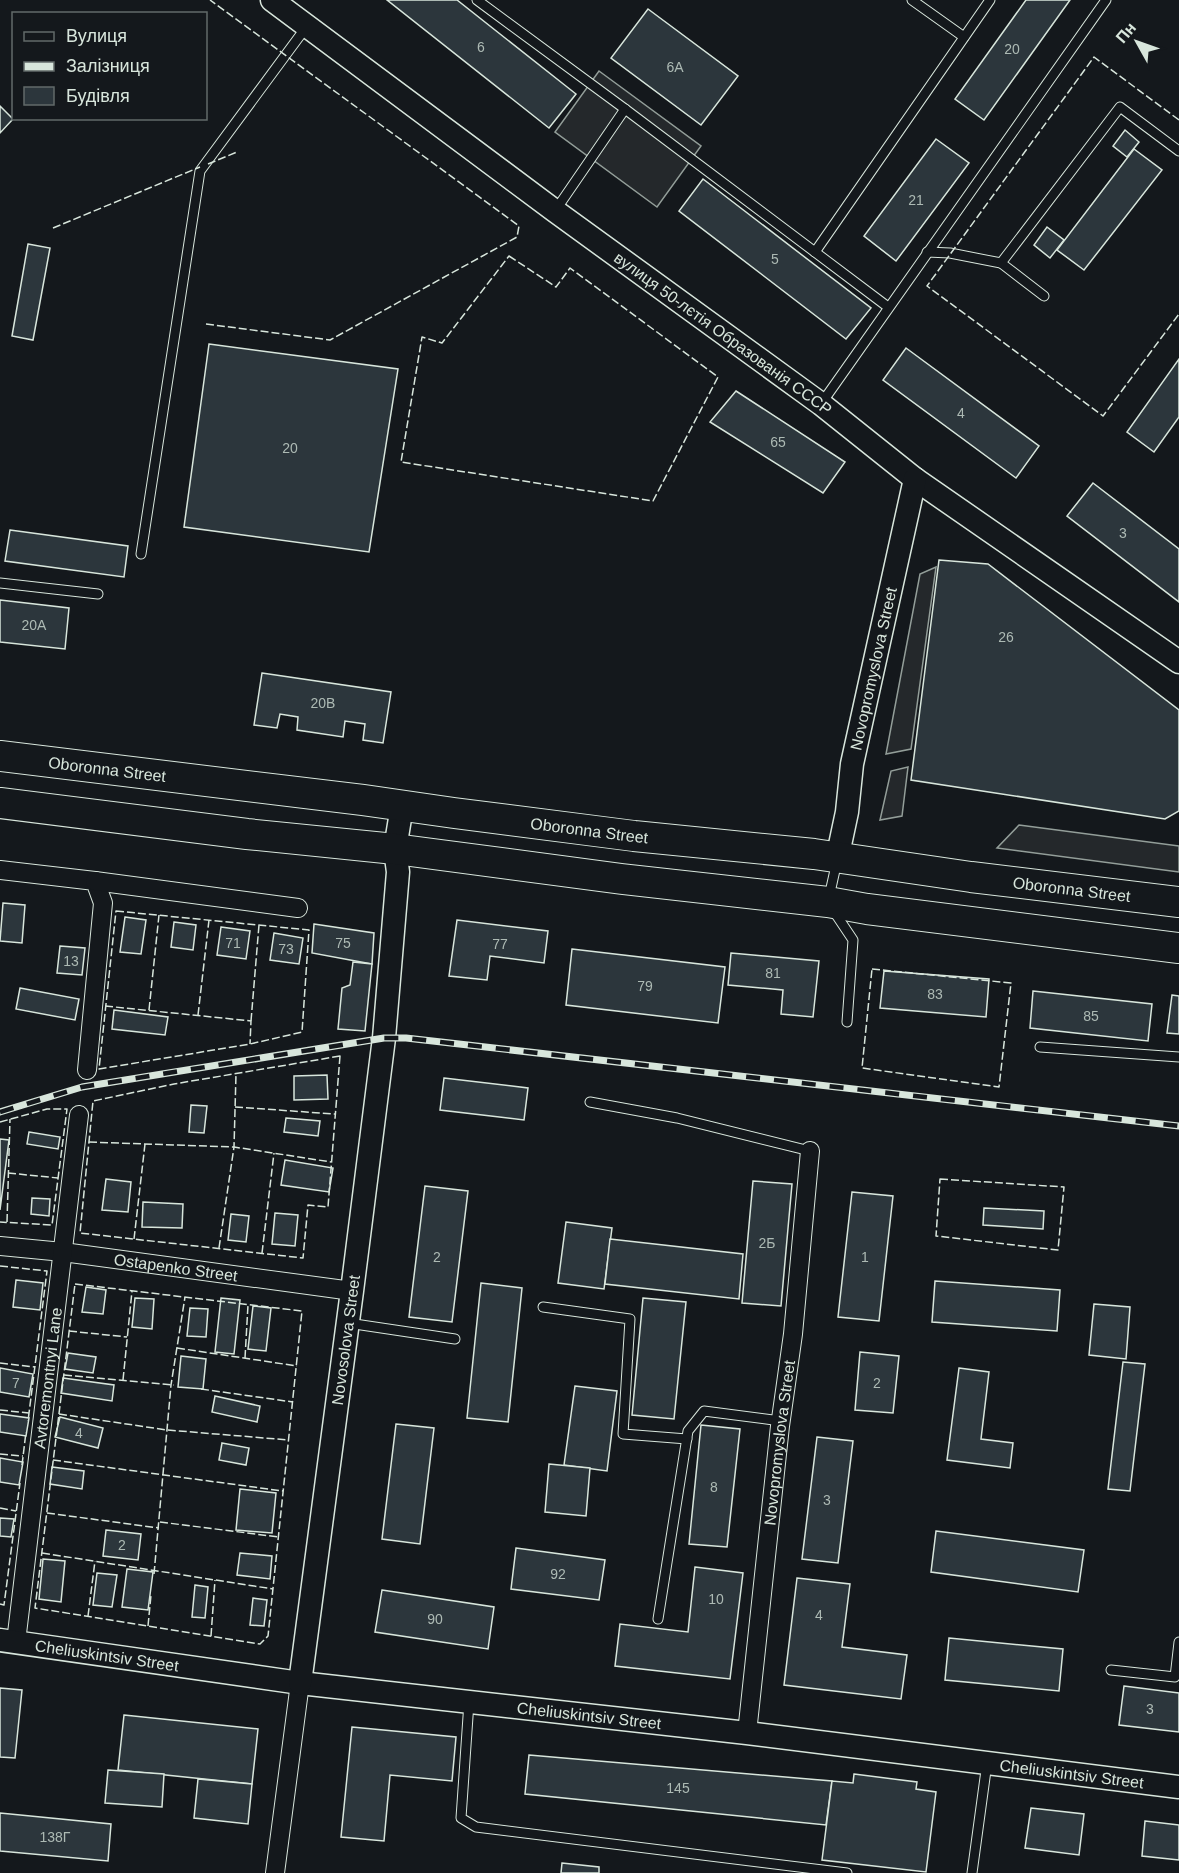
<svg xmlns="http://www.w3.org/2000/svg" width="1179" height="1873" font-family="Helvetica,sans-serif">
<rect width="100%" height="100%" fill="#14181c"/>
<!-- parking -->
<g fill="#24282b" stroke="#939e99" stroke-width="1.5">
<polygon points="599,71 701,146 657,207 555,132"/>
<polygon points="936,567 911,749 886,754 920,574"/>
<polygon points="908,767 902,816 880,820 891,771"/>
<polygon points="1019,825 1179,846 1179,872 997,848"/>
</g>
<!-- building -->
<g fill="#2c363c" stroke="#d8e6dc" stroke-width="1.5">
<polygon points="387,0 457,0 576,94 549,128"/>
<polygon points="1026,0 1070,0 984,120 955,99"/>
<polygon points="648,9 738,76 701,125 611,58"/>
<polygon points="0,106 13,119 0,133"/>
<polygon points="1125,130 1139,142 1127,157 1113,146"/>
<polygon points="936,139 969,163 896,261 864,236"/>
<polygon points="1134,149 1162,170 1084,270 1057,250"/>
<polygon points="703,179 871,308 846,339 679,211"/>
<polygon points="1047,227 1064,240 1050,258 1034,245"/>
<polygon points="28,244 50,248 33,340 12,336"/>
<polygon points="209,344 398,369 369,552 184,527"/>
<polygon points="906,348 1039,446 1016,478 883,380"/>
<polygon points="1179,359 1179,417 1154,452 1127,432"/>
<polygon points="736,391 845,462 823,493 710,422"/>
<polygon points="1093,483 1179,549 1179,602 1067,516"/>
<polygon points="10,530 128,546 124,577 5,561"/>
<polygon points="939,560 988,564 1179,710 1179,811 1165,819 911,780"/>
<polygon points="0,600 69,608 65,649 0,642"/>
<polygon points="262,673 391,692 383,743 363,740 365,724 345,721 343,737 297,730 298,717 280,714 277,728 254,725"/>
<polygon points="3,903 25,905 22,943 0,941"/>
<polygon points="125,917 146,920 141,954 120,952"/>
<polygon points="457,920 548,931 544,963 490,956 487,980 449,976"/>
<polygon points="174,922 196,925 193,950 171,947"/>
<polygon points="314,924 374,933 372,964 312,953"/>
<polygon points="221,927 250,931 246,959 217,955"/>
<polygon points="274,933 303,938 299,964 270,960"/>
<polygon points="60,946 85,948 82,975 57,973"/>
<polygon points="572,949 725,967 718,1023 566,1005"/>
<polygon points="731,953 819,961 813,1017 781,1014 783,990 728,985"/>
<polygon points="353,962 372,964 365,1031 338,1029 342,988 350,985"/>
<polygon points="884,971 989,979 986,1017 880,1008"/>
<polygon points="20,988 79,999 75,1020 16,1009"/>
<polygon points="1033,991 1152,1004 1148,1041 1030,1028"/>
<polygon points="1172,995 1179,996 1179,1034 1167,1033"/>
<polygon points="114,1010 168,1017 165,1035 112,1029"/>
<polygon points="327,1075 328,1099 294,1100 294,1076"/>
<polygon points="444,1078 528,1088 524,1120 440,1110"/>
<polygon points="191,1105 207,1106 204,1133 189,1132"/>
<polygon points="286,1118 320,1121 318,1136 284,1132"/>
<polygon points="29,1132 60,1137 58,1149 27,1144"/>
<polygon points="0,1139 9,1140 0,1210"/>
<polygon points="285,1160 333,1168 329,1192 281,1185"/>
<polygon points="106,1179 131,1182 128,1212 102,1210"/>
<polygon points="753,1181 792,1184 781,1306 742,1303"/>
<polygon points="425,1186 468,1191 452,1322 409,1317"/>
<polygon points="852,1192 893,1196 879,1321 838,1317"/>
<polygon points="32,1198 50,1199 49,1216 31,1214"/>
<polygon points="143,1202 183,1204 182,1228 142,1227"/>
<polygon points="984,1208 1044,1211 1043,1229 983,1225"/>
<polygon points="275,1213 298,1215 295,1246 272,1244"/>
<polygon points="231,1214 249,1216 246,1242 228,1240"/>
<polygon points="566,1222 612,1228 604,1289 558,1283"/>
<polygon points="610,1239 743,1254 739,1299 605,1284"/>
<polygon points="16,1280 43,1283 40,1310 13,1307"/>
<polygon points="935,1281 1060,1290 1057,1331 932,1322"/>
<polygon points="481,1283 522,1288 508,1422 467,1418"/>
<polygon points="86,1287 106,1290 103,1314 82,1312"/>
<polygon points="135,1298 154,1299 152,1329 132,1327"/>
<polygon points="221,1298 240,1300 234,1354 215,1352"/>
<polygon points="643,1298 686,1302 674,1419 632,1415"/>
<polygon points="1094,1304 1130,1307 1126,1359 1089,1355"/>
<polygon points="253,1306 271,1308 266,1351 248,1349"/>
<polygon points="190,1308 208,1309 206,1337 187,1336"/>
<polygon points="860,1352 899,1356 893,1413 855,1410"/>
<polygon points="68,1353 96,1357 93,1373 65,1369"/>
<polygon points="181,1356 206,1359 203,1389 178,1387"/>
<polygon points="1123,1362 1145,1364 1130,1491 1108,1489"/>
<polygon points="0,1368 33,1374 29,1397 0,1392"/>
<polygon points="959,1368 989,1372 981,1439 1013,1443 1010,1468 947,1460"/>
<polygon points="63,1378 114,1385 112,1401 61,1393"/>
<polygon points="575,1386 617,1391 607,1471 564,1465"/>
<polygon points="215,1396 260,1406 257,1422 212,1412"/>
<polygon points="0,1414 29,1418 26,1436 0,1432"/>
<polygon points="60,1417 103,1428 98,1448 55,1437"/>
<polygon points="396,1424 434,1428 420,1544 382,1539"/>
<polygon points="701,1425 740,1429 727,1547 689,1544"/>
<polygon points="817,1437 853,1441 838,1563 802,1559"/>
<polygon points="222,1443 249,1448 246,1465 219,1460"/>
<polygon points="0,1458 23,1462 19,1485 0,1482"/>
<polygon points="549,1464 590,1468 586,1516 545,1512"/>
<polygon points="52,1467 84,1471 82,1489 50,1484"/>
<polygon points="240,1489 276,1493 272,1533 236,1530"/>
<polygon points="0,1518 14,1519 11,1537 0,1536"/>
<polygon points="106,1530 141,1534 138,1560 103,1556"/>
<polygon points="936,1531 1084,1550 1078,1592 931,1572"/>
<polygon points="516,1548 605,1560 599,1600 511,1589"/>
<polygon points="240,1553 272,1556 270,1579 237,1575"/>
<polygon points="43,1559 65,1561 61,1602 39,1599"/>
<polygon points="695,1567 743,1573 730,1679 615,1666 620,1624 688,1632"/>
<polygon points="127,1569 153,1572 148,1610 122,1607"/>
<polygon points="97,1573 117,1575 112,1607 93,1605"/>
<polygon points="797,1578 850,1584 842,1647 907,1655 901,1699 784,1685"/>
<polygon points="195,1585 208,1587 205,1618 192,1617"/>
<polygon points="382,1590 494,1607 488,1649 375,1632"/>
<polygon points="253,1598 267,1600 264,1626 250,1625"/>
<polygon points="949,1638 1063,1649 1059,1691 945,1680"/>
<polygon points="1124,1686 1179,1693 1179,1732 1119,1725"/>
<polygon points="0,1688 22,1690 15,1758 0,1757"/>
<polygon points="124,1715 258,1729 252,1784 118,1770"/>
<polygon points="352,1727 456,1737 452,1781 390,1775 384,1841 341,1837"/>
<polygon points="529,1755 832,1781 826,1825 525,1794"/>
<polygon points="108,1770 164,1774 162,1807 105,1803"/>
<polygon points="854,1774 917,1782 916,1789 936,1792 926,1872 822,1860 832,1781 853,1783"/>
<polygon points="198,1779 252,1784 248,1824 194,1818"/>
<polygon points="1031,1808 1084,1814 1079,1855 1025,1848"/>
<polygon points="0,1813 111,1824 108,1861 0,1851"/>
<polygon points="1145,1821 1179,1825 1179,1860 1142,1856"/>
<polygon points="562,1863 599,1867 599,1873 561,1873"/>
</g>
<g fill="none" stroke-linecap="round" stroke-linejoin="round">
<defs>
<g id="service">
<polyline points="477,0 625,109 888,307"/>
<polyline points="912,0 964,37"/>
<polyline points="555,211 625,109"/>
<polyline points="815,252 990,0"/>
<polyline points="927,252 950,253 1001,263"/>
<polyline points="1044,296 1001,263 1120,107 1179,151"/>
<polyline points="821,404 1106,0"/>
<polyline points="141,554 200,171 307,26"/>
<polyline points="0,583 98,594"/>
<polyline points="829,897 837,861"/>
<polyline points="833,910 853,940 847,1022"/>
<polyline points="1040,1047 1179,1057"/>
<polyline points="590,1102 677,1118 810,1151"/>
<polyline points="543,1307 630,1319 623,1434 687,1439"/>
<polyline points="348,1323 455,1339"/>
<polyline points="658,1619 688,1431 704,1411 781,1421"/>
<polyline points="1111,1670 1175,1677 1179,1642"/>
<polyline points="469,1702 461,1818 476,1827 847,1873"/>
<polyline points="972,1873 987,1763"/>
</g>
<g id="minor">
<polyline points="0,870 95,881 103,903 87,1070"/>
<polyline points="95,881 298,908"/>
<path id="s1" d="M0,1246L63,1252L352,1291"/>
<path id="s2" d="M16,1642L79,1115"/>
<path id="s3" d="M747,1733L780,1426L793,1334L810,1151"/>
<polyline points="275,1873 300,1683"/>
</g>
<g id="tertiary">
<path id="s4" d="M272,0L555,211L821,404L915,479L1179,662"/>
<path id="s5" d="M837,859L847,812L852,764L915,479"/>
<path id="s6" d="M0,1640L300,1683L747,1733L1179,1787"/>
<path id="s7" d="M300,1683L352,1291L384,1038L398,872L395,849L402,806"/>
</g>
<g id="primary">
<path id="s8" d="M0,756L363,800L454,813L634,836L814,854L971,877L1179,902"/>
<polyline points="0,803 247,834 395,849 622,879 828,902 867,909 1179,948"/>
</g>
</defs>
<!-- service casing -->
<use href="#service" stroke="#d8e6dc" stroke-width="11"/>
<!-- minor casing -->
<use href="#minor" stroke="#d8e6dc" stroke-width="20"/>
<!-- tertiary casing -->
<use href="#tertiary" stroke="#d8e6dc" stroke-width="25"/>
<!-- primary casing -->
<use href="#primary" stroke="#d8e6dc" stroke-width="32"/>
<!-- service -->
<use href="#service" stroke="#14181c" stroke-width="9"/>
<!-- minor -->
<use href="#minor" stroke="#14181c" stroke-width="18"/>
<!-- tertiary -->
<use href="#tertiary" stroke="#14181c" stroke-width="22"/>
<!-- primary -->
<use href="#primary" stroke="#14181c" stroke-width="30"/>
<defs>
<polyline id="rail" points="0,1112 82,1087 384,1038 406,1038 1179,1126"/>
</defs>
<!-- rail casing -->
<use href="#rail" stroke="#d8e6dc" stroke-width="7"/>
<!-- rail -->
<use href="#rail" stroke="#14181c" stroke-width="4.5" stroke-dasharray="14" stroke-linecap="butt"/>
<!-- fence -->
<g stroke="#d8e6dc" stroke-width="1.5" stroke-dasharray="8 3" stroke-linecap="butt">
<polyline points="1179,120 1094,57 927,286 1103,416 1179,314"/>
<polyline points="208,164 237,152"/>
<polyline points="53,228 200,167"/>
<polygon points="509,256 556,287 570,268 718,377 653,501 401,462 422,337 442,343"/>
<polyline points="206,324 330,340 517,237 519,226 210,0"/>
<polygon points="116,911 309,930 302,1032 250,1044 99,1069"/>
<polygon points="872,969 1011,983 999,1087 862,1068"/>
<polyline points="105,1006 251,1021 250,1044"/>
<polyline points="149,1010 159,915"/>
<polyline points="198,1015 209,920"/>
<polyline points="251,1021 259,925"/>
<polygon points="340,1056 328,1207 308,1205 303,1258 80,1233 93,1101 174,1084"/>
<polyline points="235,1107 335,1114"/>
<polyline points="0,1122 47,1109 67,1109 52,1225 0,1222"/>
<polyline points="89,1142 234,1147 331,1162"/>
<polyline points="8,1173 58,1178"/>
<polygon points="940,1179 1064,1187 1058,1250 936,1236"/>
<polyline points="7,1222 10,1119"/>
<polyline points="134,1239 145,1144"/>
<polyline points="219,1248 234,1147 236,1074"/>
<polyline points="262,1253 274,1153"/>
<polyline points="0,1266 47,1271 28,1421"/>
<polygon points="75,1284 302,1311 268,1636 260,1644 35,1608"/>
<polyline points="69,1331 127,1337"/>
<polyline points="177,1348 297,1366"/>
<polyline points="245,1358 248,1305"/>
<polyline points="0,1363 35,1367"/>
<polyline points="64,1375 174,1385"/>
<polyline points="123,1380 132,1291"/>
<polyline points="201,1389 293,1402"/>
<polyline points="0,1410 29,1413"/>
<polyline points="59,1414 167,1430 289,1440"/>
<polyline points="0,1454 23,1456"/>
<polyline points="53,1460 283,1491"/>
<polyline points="22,1465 26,1432"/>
<polyline points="0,1508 16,1511"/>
<polyline points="47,1513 159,1528"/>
<polyline points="160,1522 279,1537"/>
<polyline points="42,1553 273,1589"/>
<polyline points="154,1574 171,1385 185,1297"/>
<polyline points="0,1604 4,1605 20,1483"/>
<polyline points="88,1616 95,1561"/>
<polyline points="148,1626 151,1595"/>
<polyline points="211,1636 215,1580"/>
</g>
</g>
<g text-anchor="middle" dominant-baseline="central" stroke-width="4.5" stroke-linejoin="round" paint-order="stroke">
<!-- number labels -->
<g font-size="14" fill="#adbab4">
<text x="481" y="47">6</text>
<text x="1012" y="49">20</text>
<text x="675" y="67">6А</text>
<text x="916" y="200">21</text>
<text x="775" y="259">5</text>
<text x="961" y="413">4</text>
<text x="778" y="442">65</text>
<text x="290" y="448">20</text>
<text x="1123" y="533">3</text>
<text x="34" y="625">20А</text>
<text x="1006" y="637">26</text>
<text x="323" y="703">20В</text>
<text x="233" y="943">71</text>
<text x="343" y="943">75</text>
<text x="500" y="944">77</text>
<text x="286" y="949">73</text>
<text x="71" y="961">13</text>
<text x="773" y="973">81</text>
<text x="645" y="986">79</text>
<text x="935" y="994">83</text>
<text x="1091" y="1016">85</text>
<text x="767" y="1243">2Б</text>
<text x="437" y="1257">2</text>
<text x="865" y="1257">1</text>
<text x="16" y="1383">7</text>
<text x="877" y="1383">2</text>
<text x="79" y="1433">4</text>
<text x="714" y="1487">8</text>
<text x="827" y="1500">3</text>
<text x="122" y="1545">2</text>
<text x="558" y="1574">92</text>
<text x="716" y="1599">10</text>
<text x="819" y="1615">4</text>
<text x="435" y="1619">90</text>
<text x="1150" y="1709">3</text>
<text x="678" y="1788">145</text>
<text x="55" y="1837">138Г</text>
</g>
<!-- street labels -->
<g font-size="16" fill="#d8e6dc" stroke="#14181c">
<text stroke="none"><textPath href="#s4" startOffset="561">вулиця 50-лєтія Образованія СССР</textPath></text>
<text stroke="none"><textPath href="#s5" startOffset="194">Novopromyslova Street</textPath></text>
<text stroke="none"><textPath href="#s8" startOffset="108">Oboronna Street</textPath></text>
<text stroke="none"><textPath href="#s8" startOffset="594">Oboronna Street</textPath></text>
<text stroke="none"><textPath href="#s8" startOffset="1080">Oboronna Street</textPath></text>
<text stroke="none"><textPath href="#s1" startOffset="177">Ostapenko Street</textPath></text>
<text stroke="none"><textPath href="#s7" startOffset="346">Novosolova Street</textPath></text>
<text stroke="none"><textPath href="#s2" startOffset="266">Avtoremontnyi Lane</textPath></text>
<text stroke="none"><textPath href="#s3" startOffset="292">Novopromyslova Street</textPath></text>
<text stroke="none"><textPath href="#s6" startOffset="108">Cheliuskintsiv Street</textPath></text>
<text stroke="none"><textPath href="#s6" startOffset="594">Cheliuskintsiv Street</textPath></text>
<text stroke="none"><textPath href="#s6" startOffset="1080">Cheliuskintsiv Street</textPath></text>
</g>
</g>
<!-- legend -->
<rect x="12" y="12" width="195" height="108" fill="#14181c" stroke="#626a69" stroke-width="1.5"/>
<rect x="24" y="32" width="30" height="9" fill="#14181c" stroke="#626a69" stroke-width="1.5"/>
<text x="66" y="42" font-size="18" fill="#d8e6dc">Вулиця</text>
<rect x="24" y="62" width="30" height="9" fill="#d8e6dc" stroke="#626a69" stroke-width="1.5"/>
<text x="66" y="72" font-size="18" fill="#d8e6dc">Залізниця</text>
<rect x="24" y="87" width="30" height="18" fill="#2c363c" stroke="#626a69" stroke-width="1.5"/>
<text x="66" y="102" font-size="18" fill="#d8e6dc">Будівля</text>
<!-- north arrow -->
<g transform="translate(1137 42) rotate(310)" stroke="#14181c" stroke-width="4.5" paint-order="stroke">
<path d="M0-4.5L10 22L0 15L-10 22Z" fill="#d8e6dc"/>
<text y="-9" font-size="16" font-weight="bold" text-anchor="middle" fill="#d8e6dc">Пн</text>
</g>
</svg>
